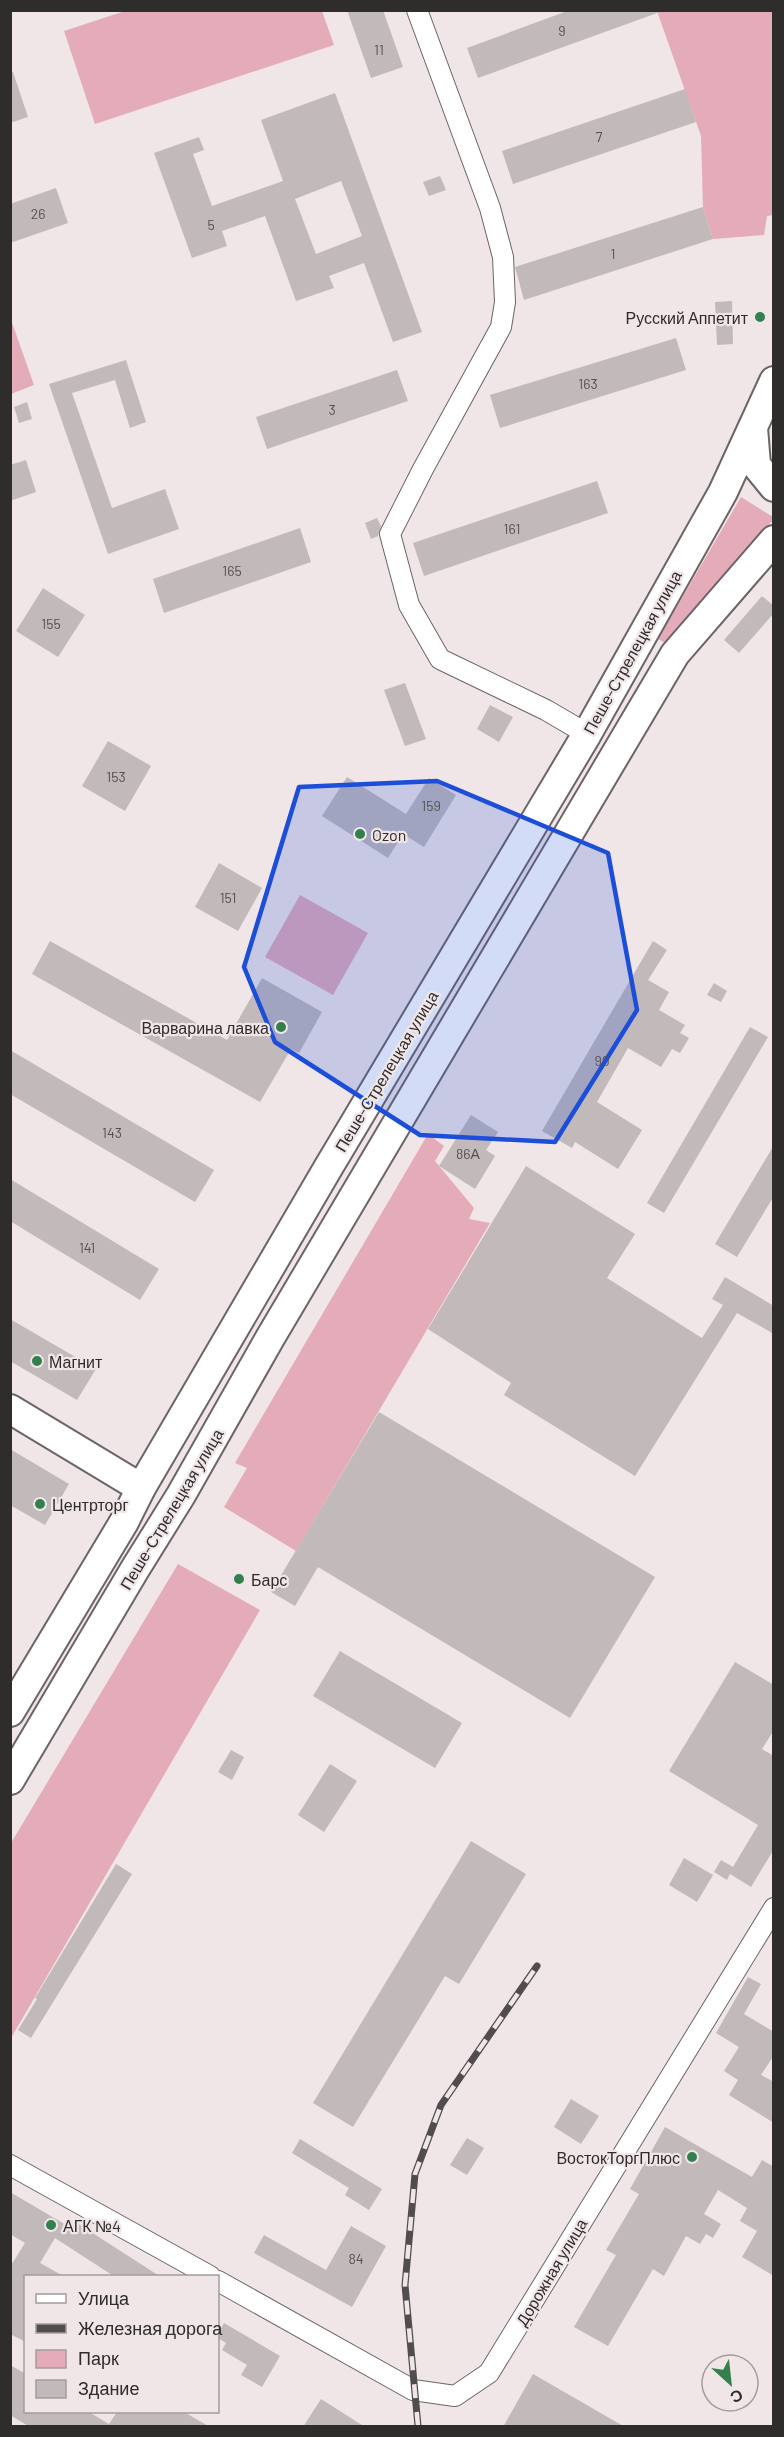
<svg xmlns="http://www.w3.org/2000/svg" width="784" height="2437" font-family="Barlow,sans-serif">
<rect width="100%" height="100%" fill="#f0e6e8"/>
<!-- green -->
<g fill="#e4abb9">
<polygon points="125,11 322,11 334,45 95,124 64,31"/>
<polygon points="657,11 773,11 774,215 767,216 764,235 713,239 703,207 701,136"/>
<polygon points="10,317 34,385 11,394 10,394"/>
<polygon points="741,497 773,517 773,520 718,581 667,644 658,639"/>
<polygon points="300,895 368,933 333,995 265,957"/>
<polygon points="428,1134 444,1146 435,1161 474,1208 469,1219 490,1223 296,1551 224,1507 247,1468 235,1463"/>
<polygon points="178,1564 260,1610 11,2038 11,1843"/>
</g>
<!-- building -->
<g fill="#c2b9bb" fill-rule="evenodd">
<polygon points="347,10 383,10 403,67 371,78"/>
<polygon points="570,10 660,10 660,12 478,78 467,48"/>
<polygon points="10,72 13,72 28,117 10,123"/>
<polygon points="685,89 696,122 513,184 502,151"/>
<path d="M335,93L422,332L393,342L364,263L329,276L334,288L296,301L265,216L222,231L227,246L192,258L154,153L199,137L204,150L193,154L212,206L283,181L261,120ZM341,181L362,236L316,254L295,199Z"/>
<polygon points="440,176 446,190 429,196 423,182"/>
<polygon points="56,188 68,223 10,243 10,204"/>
<polygon points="703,207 713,239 524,300 515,267"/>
<polygon points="732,301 733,344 717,345 715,302"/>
<polygon points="676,338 686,370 500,428 490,395"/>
<polygon points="126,360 146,422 130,428 115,380 72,393 112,508 165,489 179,529 108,554 49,384"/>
<polygon points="397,370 408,401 267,449 256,417"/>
<polygon points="27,402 32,419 19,423 14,407"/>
<polygon points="26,460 36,492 10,501 10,465"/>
<polygon points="597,481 608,513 424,576 413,543"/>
<polygon points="377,518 381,526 378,536 371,539 365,523"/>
<polygon points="300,528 311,562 164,613 153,579"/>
<polygon points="43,588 85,615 58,657 16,631"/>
<polygon points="762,596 774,606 774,613 739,653 724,640"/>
<polygon points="405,683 426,739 405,746 384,690"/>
<polygon points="490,705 513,717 499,742 477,729"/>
<polygon points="108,741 151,766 125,811 82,786"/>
<polygon points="347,777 406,814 429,778 456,795 424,847 403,834 388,858 322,816"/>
<polygon points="219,863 262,888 238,931 195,907"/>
<polygon points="50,941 227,1040 262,978 322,1012 299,1053 291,1049 260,1102 32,974"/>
<polygon points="653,941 667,950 648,980 669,992 659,1010 685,1025 680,1033 689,1038 680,1053 672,1049 661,1067 628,1048 597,1102 642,1130 618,1169 575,1142 572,1148 542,1131"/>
<polygon points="714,983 727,991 721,1002 707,995"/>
<polygon points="750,1027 768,1037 664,1213 647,1203"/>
<polygon points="10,1050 214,1170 195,1202 10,1094"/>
<polygon points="471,1115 498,1132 486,1150 495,1156 475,1189 439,1166"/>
<polygon points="774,1145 774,1196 737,1257 715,1244"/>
<polygon points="526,1166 635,1234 607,1278 702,1338 723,1305 712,1299 725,1277 774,1306 774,1334 737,1313 635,1476 504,1395 511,1383 428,1329"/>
<polygon points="10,1179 159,1269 140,1300 10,1221"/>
<polygon points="10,1319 96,1369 77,1400 10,1361"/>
<polygon points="379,1412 655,1577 570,1718 318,1567 295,1606 271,1592"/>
<polygon points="10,1449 69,1484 45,1525 10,1505"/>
<polygon points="340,1651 462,1723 435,1768 313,1696"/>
<polygon points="735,1662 774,1685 774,1730 762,1749 774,1756 774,1849 751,1887 730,1874 727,1880 714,1872 721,1860 733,1867 758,1825 669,1771"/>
<polygon points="231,1750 244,1757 232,1780 218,1772"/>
<polygon points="330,1764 357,1781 324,1832 298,1815"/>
<polygon points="471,1841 526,1874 459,1984 445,1976 353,2127 313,2103"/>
<polygon points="684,1858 713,1875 697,1902 669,1885"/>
<polygon points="116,1864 132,1874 31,2038 18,2030 37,1999 35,1998"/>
<polygon points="748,1977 761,1984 744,2014 774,2032 774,2055 761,2075 774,2082 774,2123 729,2095 738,2080 724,2071 739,2047 716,2033"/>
<polygon points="571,2099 599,2116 581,2144 554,2127"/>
<polygon points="665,2127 752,2177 762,2160 774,2167 774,2276 742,2257 757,2231 740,2221 747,2208 718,2190 704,2214 721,2224 713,2238 706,2234 700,2244 686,2236 664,2276 653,2269 608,2346 574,2327 616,2255 606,2250 639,2194 630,2189"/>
<polygon points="467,2138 484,2148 467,2175 450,2165"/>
<polygon points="300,2139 382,2189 369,2210 345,2195 349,2188 292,2153"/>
<polygon points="10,2192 73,2229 77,2223 161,2277 115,2277 55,2238 40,2263 65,2277 26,2277 26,2342 10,2334 10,2267 25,2243 10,2234"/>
<polygon points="351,2226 386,2246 352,2307 254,2253 264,2235 326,2270"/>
<polygon points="224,2323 280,2356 262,2387 241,2375 247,2365 222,2350 226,2343 218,2338 218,2334"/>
<polygon points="10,2365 26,2374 26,2412 89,2412 109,2424 117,2412 184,2412 210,2427 30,2427 10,2415"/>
<polygon points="533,2374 625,2427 503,2427"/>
<polygon points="321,2399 365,2427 303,2427"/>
</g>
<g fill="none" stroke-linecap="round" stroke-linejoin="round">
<defs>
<g id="street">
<polyline points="417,10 490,208 503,257 505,302 501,327 423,469 390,534 409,605 440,659 546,710 587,734"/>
<polyline points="10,2165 210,2276"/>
<polyline points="218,2281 413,2390 455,2396 489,2373 774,1908"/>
</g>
<g id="secondary">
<polyline points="753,428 756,465 774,487"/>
<polyline points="10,1409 141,1488"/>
<polyline points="10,1712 124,1522 141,1488 328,1168 587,734 723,492 774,381"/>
<polyline points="10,1780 135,1569 181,1495 270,1338 675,654 774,540"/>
</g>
</defs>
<!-- street casing -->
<use href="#street" stroke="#6d6466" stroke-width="22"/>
<!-- secondary casing -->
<use href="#secondary" stroke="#6d6466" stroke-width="32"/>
<!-- street -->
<use href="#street" stroke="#fff" stroke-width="20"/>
<!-- secondary -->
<use href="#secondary" stroke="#fff" stroke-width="28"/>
<defs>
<polyline id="rail" points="418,2426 405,2285 415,2174 441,2105 537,1966"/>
</defs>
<!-- rail casing -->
<use href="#rail" stroke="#514d4e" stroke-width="7"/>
<!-- rail -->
<use href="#rail" stroke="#f0e6e8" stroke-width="4.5" stroke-dasharray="14" stroke-linecap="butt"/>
</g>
<!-- marked area -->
<path fill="#1d4ed8" fill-opacity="0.2" stroke="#1d4ed8" stroke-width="4.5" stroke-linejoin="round" d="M437,781L608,853L637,1010L555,1142L420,1135L275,1042L244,967L299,787Z"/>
<!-- markers -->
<g fill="#337f4d" stroke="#f0e6e8" stroke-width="2">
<circle cx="760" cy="317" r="6"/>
<circle cx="360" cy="834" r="6"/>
<circle cx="281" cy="1027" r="6"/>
<circle cx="37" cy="1361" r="6"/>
<circle cx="40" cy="1504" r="6"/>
<circle cx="239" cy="1579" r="6"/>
<circle cx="692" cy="2157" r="6"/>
<circle cx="51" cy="2225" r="6"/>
</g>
<g text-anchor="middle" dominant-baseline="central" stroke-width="4.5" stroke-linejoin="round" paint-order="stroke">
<!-- number labels -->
<g font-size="14" fill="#544f50">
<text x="562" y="30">9</text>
<text x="379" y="49">11</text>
<text x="599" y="136">7</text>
<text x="38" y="213">26</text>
<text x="211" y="224">5</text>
<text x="613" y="253">1</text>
<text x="588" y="383">163</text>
<text x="332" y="409">3</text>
<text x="512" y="528">161</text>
<text x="232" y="570">165</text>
<text x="51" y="623">155</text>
<text x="116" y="776">153</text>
<text x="431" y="805">159</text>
<text x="228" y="897">151</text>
<text x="602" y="1060">90</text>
<text x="112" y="1132">143</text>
<text x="468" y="1153">86А</text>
<text x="87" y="1247">141</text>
<text x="356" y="2258">84</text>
</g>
<!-- poi labels -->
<g font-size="16" fill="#2f2c2c" stroke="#f0e6e8" text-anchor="start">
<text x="748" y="317" text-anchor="end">Русский Аппетит</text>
<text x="372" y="834">Ozon</text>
<text x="269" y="1027" text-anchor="end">Варварина лавка</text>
<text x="49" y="1361">Магнит</text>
<text x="52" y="1504">Центрторг</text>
<text x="251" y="1579">Барс</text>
<text x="680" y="2157" text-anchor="end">ВостокТоргПлюс</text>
<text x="63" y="2225">АГК №4</text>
</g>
<!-- street labels -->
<g font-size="16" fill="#2f2c2c" stroke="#f0e6e8">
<text transform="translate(632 652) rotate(-61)">Пеше-Стрелецкая улица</text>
<text transform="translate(386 1071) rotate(-59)">Пеше-Стрелецкая улица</text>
<text transform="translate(171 1509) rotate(-59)">Пеше-Стрелецкая улица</text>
<text transform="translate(551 2272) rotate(-59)">Дорожная улица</text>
</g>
</g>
<!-- border -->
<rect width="784" height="2437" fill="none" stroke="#2f2c2c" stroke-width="24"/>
<!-- legend -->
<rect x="24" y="2275" width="195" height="138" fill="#f0e6e8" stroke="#a39c9d" stroke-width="1.5"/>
<rect x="36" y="2294" width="30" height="9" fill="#ffffff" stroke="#a39c9d" stroke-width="1.5"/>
<text x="78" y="2305" font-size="18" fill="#2f2c2c">Улица</text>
<rect x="36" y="2324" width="30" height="9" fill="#514d4e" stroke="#a39c9d" stroke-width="1.5"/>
<text x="78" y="2335" font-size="18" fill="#2f2c2c">Железная дорога</text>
<rect x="36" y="2350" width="30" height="18" fill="#e4abb9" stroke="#a39c9d" stroke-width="1.5"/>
<text x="78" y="2365" font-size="18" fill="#2f2c2c">Парк</text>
<rect x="36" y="2380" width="30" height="18" fill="#c2b9bb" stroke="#a39c9d" stroke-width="1.5"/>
<text x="78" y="2395" font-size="18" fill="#2f2c2c">Здание</text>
<!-- north arrow -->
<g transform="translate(730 2383) rotate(153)"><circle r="28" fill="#f0e6e8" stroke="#a39c9d" stroke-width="1.5"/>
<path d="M0-4.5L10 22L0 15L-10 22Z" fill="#337f4d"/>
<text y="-9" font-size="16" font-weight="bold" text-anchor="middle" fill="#2f2c2c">С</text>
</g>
</svg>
